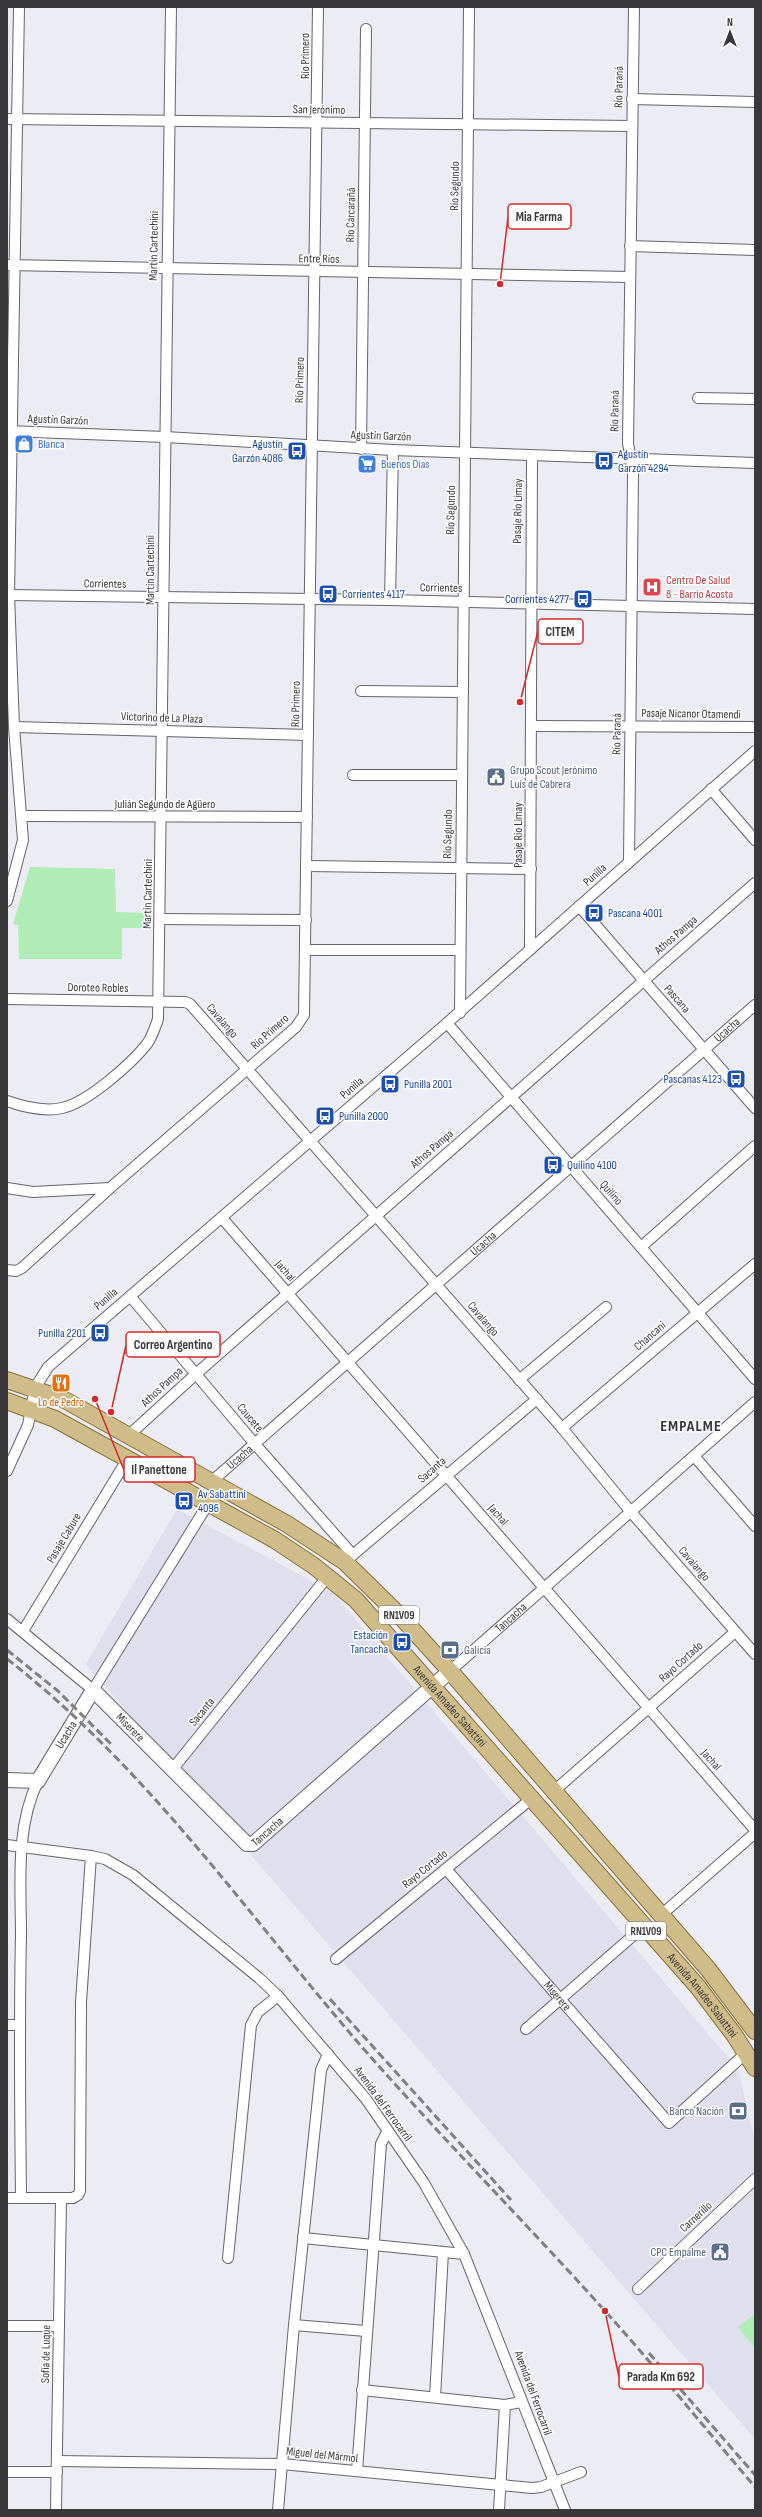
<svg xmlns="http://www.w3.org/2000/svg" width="762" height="2517" font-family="'Sofia Sans Condensed',sans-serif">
<rect width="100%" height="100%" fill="#ececf5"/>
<!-- built -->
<polygon fill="#dfdfee" points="177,1509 332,1592 738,2069 755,2143 755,2439 86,1664"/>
<!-- green -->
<g fill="#b0ecb5">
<polygon points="30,867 115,869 116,912 149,913 149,928 122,928 122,959 19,959 18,925 13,924"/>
<polygon points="755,2314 755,2348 738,2327"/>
</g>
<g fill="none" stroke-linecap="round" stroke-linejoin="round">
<defs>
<g id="street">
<polyline points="632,99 755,102"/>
<polyline points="7,119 632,126"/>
<polyline points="630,246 755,250"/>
<polyline points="8,265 630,277"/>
<polyline points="698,398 755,399"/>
<polyline points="7,431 165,437 393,450 755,463"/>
<polyline points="361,449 366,29"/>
<polyline points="7,595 390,600 755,609"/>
<polyline points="390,600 393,450"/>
<polyline points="361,691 463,692"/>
<polyline points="531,726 755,727"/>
<polyline points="14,727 308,735"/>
<polyline points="353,775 462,775"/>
<polyline points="711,789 755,840"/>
<polyline points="22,816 307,817"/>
<polyline points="629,862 633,472 628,443 634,7"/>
<polyline points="306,866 531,869"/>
<polyline points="7,901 23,840 14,727 9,595 19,7"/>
<polyline points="579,906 755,1108"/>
<polyline points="160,919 306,920"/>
<polyline points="306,950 460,950"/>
<polyline points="530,950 532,456"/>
<polyline points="7,999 185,1002 190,1004 562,1428 631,1512 755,1654"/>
<polyline points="460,1013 469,7"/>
<polyline points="447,1023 755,1379"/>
<path d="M7,1101C24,1107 44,1112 62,1108C87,1103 131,1064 147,1044C152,1037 155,1028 158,1019L171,7"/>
<polyline points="7,1188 33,1192 110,1188"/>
<polyline points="222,1218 755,1830"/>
<polyline points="641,1247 755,1146"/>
<polyline points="7,1270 16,1271 22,1268 110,1188 296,1027 304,1015 318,7"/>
<polyline points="130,1296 254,1443 353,1555"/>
<polyline points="519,1380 606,1307"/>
<polyline points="562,1428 755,1264"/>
<polyline points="128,1436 196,1374 755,883"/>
<polyline points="694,1456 755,1526"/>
<polyline points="7,1471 28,1425 35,1388 48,1367 447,1023 755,751"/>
<path id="s1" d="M211,1482L755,1005"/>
<polyline points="348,1559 537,1399"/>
<polyline points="7,1619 93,1690 208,1504"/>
<polyline points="23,1631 128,1458"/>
<path id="s2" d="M450,1671L755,1402"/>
<polyline points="172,1770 328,1576"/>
<polyline points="554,1791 735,1632"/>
<polyline points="7,1845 91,1856 105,1859 133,1875 259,1978 278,1996 366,2099 424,2183 464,2254 565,2510"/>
<path id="s3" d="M446,1869L669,2123L746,2053"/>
<polyline points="660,1916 755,1833"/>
<polyline points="336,1959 531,1799"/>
<polyline points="7,2025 19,2025"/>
<polyline points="526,2029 643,1927"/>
<polyline points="7,2198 73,2198 78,2195 80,2191 81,2002 91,1856"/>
<path d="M21,2198C20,2110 19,2023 21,1936C21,1885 15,1828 38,1781"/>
<polyline points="303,2238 464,2254"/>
<polyline points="228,2258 251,2025 258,2012 278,1996"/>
<polyline points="638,2289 755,2179"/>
<polyline points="294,2325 366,2331"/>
<polyline points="7,2326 59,2326"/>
<polyline points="362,2390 505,2405 521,2402"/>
<polyline points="435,2397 443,2252"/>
<polyline points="57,2461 282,2464 532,2488 541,2487 581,2472"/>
<polyline points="357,2471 381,2144 387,2132"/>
<polyline points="7,2472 57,2472"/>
<polyline points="56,2510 61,2199"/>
<polyline points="278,2510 294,2325 321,2070 328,2054"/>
<polyline points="499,2510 505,2405"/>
</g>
<g id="secondary">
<path id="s4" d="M7,1780L38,1781L93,1690L247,1844H253L450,1671"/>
</g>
<g id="primary">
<polyline points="7,1380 63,1399 287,1524 345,1562 402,1618 450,1671 708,1969 755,2031"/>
<path id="s5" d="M7,1401L55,1419L275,1540L314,1566L356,1600L698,1987L735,2036L755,2068"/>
</g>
</defs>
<!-- street casing -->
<use href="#street" stroke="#65646c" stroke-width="12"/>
<!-- secondary casing -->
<use href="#secondary" stroke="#65646c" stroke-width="16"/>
<!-- primary casing -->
<use href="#primary" stroke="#86723a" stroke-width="18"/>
<!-- street -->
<use href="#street" stroke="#fff" stroke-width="10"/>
<!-- secondary -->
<use href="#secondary" stroke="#fff" stroke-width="14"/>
<!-- primary -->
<use href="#primary" stroke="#cfbc88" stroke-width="16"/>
<!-- rail -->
<g stroke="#7f7f84" stroke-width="3" stroke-dasharray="8 4" stroke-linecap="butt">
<polyline points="7,1650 58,1691 113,1746"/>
<path d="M7,1659C144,1765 243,1908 355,2039C436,2132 523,2220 606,2312C657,2369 705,2428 755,2487"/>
<polyline points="330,1999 511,2200"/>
<polyline points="649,2353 755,2475"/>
</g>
</g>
<!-- icons -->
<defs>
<symbol id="shop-square" viewBox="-11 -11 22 22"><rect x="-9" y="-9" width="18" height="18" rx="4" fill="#3f7fe0" stroke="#fff"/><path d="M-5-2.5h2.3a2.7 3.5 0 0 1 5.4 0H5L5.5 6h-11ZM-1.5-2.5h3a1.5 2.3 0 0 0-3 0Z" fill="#fff"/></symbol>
<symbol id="bus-square" viewBox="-11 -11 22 22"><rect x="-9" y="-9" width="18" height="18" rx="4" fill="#1a4fb4" stroke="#fff"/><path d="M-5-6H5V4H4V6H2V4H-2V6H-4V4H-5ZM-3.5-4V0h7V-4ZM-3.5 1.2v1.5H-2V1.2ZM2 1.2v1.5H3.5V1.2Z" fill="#fff"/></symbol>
<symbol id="supermarket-square" viewBox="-11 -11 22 22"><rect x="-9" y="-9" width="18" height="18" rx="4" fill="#3f7fe0" stroke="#fff"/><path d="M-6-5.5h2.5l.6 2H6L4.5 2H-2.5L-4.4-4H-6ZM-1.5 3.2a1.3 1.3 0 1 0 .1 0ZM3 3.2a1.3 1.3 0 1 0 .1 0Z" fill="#fff"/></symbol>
<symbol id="hospital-square" viewBox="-11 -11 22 22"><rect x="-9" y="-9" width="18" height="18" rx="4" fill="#e0444e" stroke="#fff"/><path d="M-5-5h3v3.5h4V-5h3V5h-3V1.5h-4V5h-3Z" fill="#fff"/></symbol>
<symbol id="civic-square" viewBox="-11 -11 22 22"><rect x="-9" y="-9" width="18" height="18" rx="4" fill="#5c6f8a" stroke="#fff"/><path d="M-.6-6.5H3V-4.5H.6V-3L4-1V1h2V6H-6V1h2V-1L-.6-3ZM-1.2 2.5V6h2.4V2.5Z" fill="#fff"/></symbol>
<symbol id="restaurant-square" viewBox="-11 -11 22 22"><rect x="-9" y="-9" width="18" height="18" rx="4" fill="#e8710a" stroke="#fff"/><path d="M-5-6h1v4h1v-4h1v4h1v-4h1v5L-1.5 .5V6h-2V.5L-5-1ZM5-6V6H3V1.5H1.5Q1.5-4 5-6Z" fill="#fff"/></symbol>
<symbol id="bank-square" viewBox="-11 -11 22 22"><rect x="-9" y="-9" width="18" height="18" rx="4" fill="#5c6f8a" stroke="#fff"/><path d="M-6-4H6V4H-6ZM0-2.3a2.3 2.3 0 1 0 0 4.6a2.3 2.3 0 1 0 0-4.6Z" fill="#fff"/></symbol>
</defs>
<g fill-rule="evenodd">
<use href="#shop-square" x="13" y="433" width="22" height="22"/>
<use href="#bus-square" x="286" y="440" width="22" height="22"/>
<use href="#bus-square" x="593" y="450" width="22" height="22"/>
<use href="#supermarket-square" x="356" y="453" width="22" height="22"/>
<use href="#hospital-square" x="641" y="576" width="22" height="22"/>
<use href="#bus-square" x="317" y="583" width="22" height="22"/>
<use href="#bus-square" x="572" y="588" width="22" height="22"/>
<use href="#civic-square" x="485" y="766" width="22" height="22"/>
<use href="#bus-square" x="583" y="902" width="22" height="22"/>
<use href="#bus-square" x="725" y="1068" width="22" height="22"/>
<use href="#bus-square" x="379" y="1073" width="22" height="22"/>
<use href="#bus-square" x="314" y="1105" width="22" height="22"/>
<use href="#bus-square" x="542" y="1154" width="22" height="22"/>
<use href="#bus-square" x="89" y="1322" width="22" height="22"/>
<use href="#restaurant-square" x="50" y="1372" width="22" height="22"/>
<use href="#bus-square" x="173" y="1490" width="22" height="22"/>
<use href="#bus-square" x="391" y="1631" width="22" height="22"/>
<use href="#bank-square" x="439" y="1639" width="22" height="22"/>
<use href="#bank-square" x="727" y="2100" width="22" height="22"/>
<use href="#civic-square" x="709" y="2241" width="22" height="22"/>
</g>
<g text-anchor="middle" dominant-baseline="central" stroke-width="3" stroke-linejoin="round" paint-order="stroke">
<!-- shield labels -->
<g fill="#fff" stroke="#747476" stroke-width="1">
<rect x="379" y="1606" width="40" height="18" rx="3"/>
<rect x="626" y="1922" width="40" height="18" rx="3"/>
</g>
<g font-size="11" font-weight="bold" fill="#39393c">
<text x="399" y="1615">RN1V09</text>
<text x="646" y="1931">RN1V09</text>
</g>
<!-- street labels -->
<g font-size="12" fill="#39393c" stroke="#fff">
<text transform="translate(305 56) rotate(-90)">Río Primero</text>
<text transform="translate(619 87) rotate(-89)">Río Paraná</text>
<text transform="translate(319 110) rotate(1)">San Jerónimo</text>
<text transform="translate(455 186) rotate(-89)">Río Segundo</text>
<text transform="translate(351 215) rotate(-89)">Río Carcarañá</text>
<text transform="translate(154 246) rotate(-89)">Martín Cartechini</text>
<text transform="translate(319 259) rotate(1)">Entre Ríos</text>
<text transform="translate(300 380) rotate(-89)">Río Primero</text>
<text transform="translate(615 411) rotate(-89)">Río Paraná</text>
<text transform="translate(58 420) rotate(2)">Agustín Garzón</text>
<text transform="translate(381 436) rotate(2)">Agustín Garzón</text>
<text transform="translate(451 510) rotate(-89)">Río Segundo</text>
<text transform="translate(518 511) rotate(-89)">Pasaje Río Limay</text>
<text transform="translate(150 570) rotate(-90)">Martín Cartechini</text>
<text transform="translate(105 584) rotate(1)">Corrientes</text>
<text transform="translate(441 588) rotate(1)">Corrientes</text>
<text transform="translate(296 704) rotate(-89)">Río Primero</text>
<text transform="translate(691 714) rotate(1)">Pasaje Nicanor Otamendi</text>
<text transform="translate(162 718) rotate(2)">Victorino de La Plaza</text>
<text transform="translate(617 734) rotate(-89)">Río Paraná</text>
<text x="165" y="804">Julián Segundo de Agüero</text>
<text transform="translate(448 834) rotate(-89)">Río Segundo</text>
<text transform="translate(518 835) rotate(-90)">Pasaje Río Limay</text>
<text transform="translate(595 875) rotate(-42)">Punilla</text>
<text transform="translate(148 894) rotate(-89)">Martín Cartechini</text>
<text transform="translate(676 935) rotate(-41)">Athos Pampa</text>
<text transform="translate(98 988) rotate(1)">Doroteo Robles</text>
<text transform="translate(677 999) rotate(49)">Pascana</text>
<text transform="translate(222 1021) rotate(49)">Cavalango</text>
<text stroke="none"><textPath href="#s1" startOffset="686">Ucacha</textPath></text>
<text transform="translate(270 1032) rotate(-42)">Río Primero</text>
<text transform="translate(352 1088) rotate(-41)">Punilla</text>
<text transform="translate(432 1149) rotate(-41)">Athos Pampa</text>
<text transform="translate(611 1193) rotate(49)">Quilino</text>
<text stroke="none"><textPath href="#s1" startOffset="362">Ucacha</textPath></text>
<text transform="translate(285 1271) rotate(49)">Jachal</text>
<text transform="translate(106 1299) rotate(-40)">Punilla</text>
<text transform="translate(483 1319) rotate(49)">Cavalango</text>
<text transform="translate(650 1336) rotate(-41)">Chancani</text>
<text transform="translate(162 1387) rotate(-43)">Athos Pampa</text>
<text transform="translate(250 1418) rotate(50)">Caucete</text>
<text stroke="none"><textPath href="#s1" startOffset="38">Ucacha</textPath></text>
<text transform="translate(432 1470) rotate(-41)">Sacanta</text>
<text transform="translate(498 1515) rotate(49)">Jachal</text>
<text transform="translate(64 1538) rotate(-59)">Pasaje Cabure</text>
<text transform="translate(694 1564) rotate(49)">Cavalango</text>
<text stroke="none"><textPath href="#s2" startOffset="81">Tancacha</textPath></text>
<text transform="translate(681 1662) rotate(-42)">Rayo Cortado</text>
<text stroke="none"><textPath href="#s5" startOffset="545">Avenida Amadeo Sabattini</textPath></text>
<text transform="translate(202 1712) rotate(-51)">Sacanta</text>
<text stroke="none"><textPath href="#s4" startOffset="190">Miserere</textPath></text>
<text stroke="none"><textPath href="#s4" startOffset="85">Ucacha</textPath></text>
<text transform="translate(711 1760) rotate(49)">Jachal</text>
<text stroke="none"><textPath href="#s4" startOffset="380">Tancacha</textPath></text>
<text transform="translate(425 1869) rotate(-39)">Rayo Cortado</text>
<text stroke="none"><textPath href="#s3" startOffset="169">Miserere</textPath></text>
<text stroke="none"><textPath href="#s5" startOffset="929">Avenida Amadeo Sabattini</textPath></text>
<text transform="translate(383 2104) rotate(54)">Avenida del Ferrocarril</text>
<text transform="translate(696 2217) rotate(-43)">Carnerillo</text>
<text transform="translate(46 2354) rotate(-89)">Sofía de Luque</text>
<text transform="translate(533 2393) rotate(70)">Avenida del Ferrocarril</text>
<text transform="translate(322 2455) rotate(6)">Miguel del Mármol</text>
</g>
<!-- shop labels -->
<g font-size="12" fill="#366cbe" stroke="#fff" text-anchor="start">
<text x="38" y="444">Blanca</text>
<text x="381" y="464">Buenos Días</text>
</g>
<!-- transit labels -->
<g font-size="12" fill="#164399" stroke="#fff" text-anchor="start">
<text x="283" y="444" text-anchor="end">Agustín<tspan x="283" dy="14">Garzón 4086</tspan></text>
<text x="618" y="454">Agustín<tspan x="618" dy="14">Garzón 4294</tspan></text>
<text x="342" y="594">Corrientes 4117</text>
<text x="569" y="599" text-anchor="end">Corrientes 4277</text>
<text x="608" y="913">Pascana 4001</text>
<text x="722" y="1079" text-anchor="end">Pascanas 4123</text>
<text x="404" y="1084">Punilla 2001</text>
<text x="339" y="1116">Punilla 2000</text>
<text x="567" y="1165">Quilino 4100</text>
<text x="86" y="1333" text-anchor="end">Punilla 2201</text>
<text x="198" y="1494">Av Sabattini<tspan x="198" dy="14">4096</tspan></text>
<text x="388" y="1635" text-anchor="end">Estación<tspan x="388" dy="14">Tancacha</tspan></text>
</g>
<!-- health labels -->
<g font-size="12" fill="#be3a42" stroke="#fff" text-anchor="start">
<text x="666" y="580">Centro De Salud<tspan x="666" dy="14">8 - Barrio Acosta</tspan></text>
</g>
<!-- service labels -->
<g font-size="12" fill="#4e5e75" stroke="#fff" text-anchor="start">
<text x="510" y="770">Grupo Scout Jerónimo<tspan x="510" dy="14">Luis de Cabrera</tspan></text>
<text x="464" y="1650">Galicia</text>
<text x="724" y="2111" text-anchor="end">Banco Nación</text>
<text x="706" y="2252" text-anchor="end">CPC Empalme</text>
</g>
<!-- food labels -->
<g font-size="12" fill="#c56008" stroke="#fff">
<text x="61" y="1402">Lo de Pedro</text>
</g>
<!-- district labels -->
<g font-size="16" font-weight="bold" letter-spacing="1" fill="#35353c" stroke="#fff">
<text x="691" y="1426">EMPALME</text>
</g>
</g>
<!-- callouts -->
<path fill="none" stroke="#d62828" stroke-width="1.5" d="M500 284L508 217M520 702L538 631M111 1412L126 1345M95 1399L124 1470M605 2311L619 2377"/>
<g fill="#d62828" stroke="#fff" stroke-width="1.5">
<circle cx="500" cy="284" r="4"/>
<circle cx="520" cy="702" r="4"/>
<circle cx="111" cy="1412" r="4"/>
<circle cx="95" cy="1399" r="4"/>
<circle cx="605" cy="2311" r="4"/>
</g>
<g fill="#fff" stroke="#d62828" stroke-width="1.5">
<rect x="508" y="204" width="63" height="25" rx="4"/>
<rect x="538" y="619" width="45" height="25" rx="4"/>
<rect x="126" y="1332" width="94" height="25" rx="4"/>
<rect x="124" y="1457" width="71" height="25" rx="4"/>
<rect x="619" y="2364" width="84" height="25" rx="4"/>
</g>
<g font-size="13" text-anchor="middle" font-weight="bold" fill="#39393c">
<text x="539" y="221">Mia Farma</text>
<text x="560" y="636">CITEM</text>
<text x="173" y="1349">Correo Argentino</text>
<text x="159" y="1474">Il Panettone</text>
<text x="661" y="2381">Parada Km 692</text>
</g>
<!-- border -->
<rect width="762" height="2517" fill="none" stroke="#39393c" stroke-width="16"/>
<!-- north arrow -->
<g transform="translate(730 32)" stroke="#ffffff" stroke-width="3" paint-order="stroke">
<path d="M0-3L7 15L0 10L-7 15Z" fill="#39393c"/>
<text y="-6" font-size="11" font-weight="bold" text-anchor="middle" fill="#39393c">N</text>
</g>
</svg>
